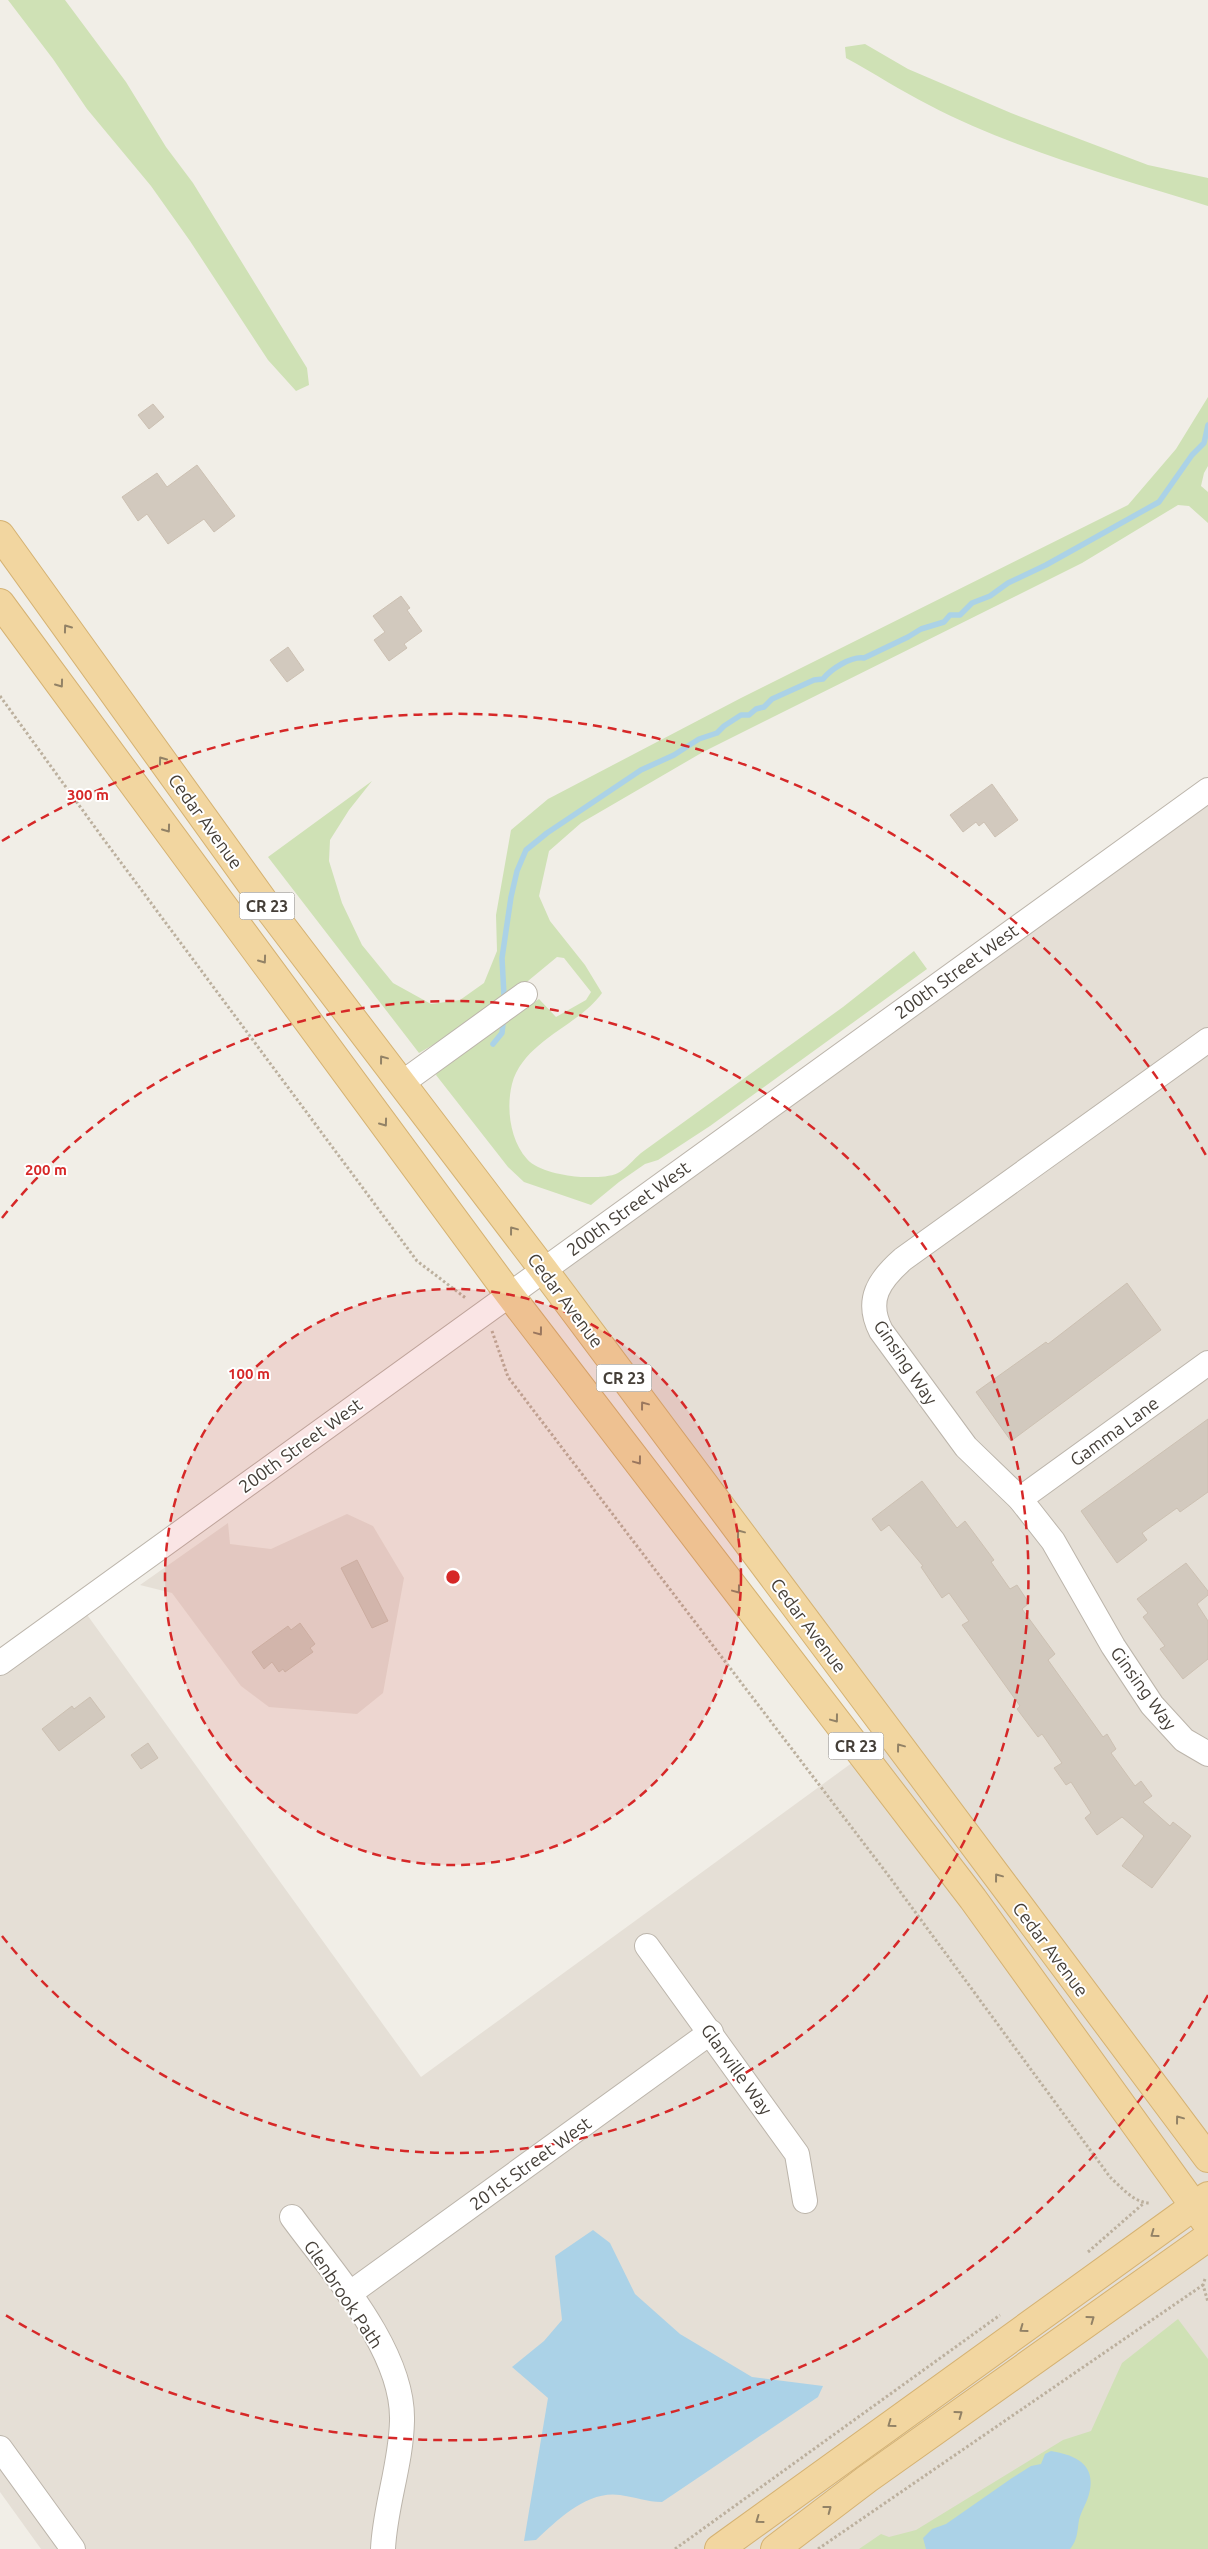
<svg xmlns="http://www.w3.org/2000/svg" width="1208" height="2549" font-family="Ubuntu,sans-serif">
<rect width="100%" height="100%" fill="#f1eee7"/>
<!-- residential -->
<g fill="#e5dfd6">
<polygon points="1208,790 1208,2549 41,2549 0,2492 0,1663 80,1605 421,2077 882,1741 543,1269"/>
<polygon points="347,1514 373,1526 404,1578 383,1693 357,1714 269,1707 241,1686 172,1593 140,1585 228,1523 230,1544 271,1549"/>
</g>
<!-- green -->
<g fill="#cfe1b5">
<polygon points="8,0 65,0 126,82 166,147 193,183 307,368 309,385 296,391 268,360 190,241 151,186 87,109 53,59"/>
<path d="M865,44L908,69L1011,113L1148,165L1208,178V206C1117,178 1013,149 929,105C901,91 874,73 846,58L845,47Z"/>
<path d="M1208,397V466L1204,473L1201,486L1208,492V523L1189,506L1178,505L1082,563L703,752L581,823L549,851L539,896L550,921L585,965L602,993C579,1026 524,1040 512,1084C506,1108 510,1140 527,1159C537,1171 566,1176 581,1177C591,1177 608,1178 618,1173C626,1169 634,1159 641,1153L843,1007L914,951L927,969L710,1126L658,1160L645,1164L619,1182L591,1205L524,1182L508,1167L436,1075L439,1069L539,999L556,1017L586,1000L591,992L564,958L557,957L493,1010L419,1053L268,857L372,781L349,810L330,840L329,861L342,903L362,945L393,983L431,1004L460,1000L484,983L497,951L496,915L511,830L548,799L741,698L1128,505L1176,449Z"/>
<polygon points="1178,2319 1208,2359 1208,2549 859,2549 881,2534 889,2537 916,2530 1063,2440 1091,2431 1122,2363"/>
</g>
<!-- water -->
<g fill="#abd2e7">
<path d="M593,2230L610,2243L635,2294L680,2334L752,2377L823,2386L818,2397L662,2502C647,2502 635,2497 620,2495C588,2490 557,2520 536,2540L524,2541L548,2398L512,2367L544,2341L562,2320L555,2256Z"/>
<path d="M1051,2451C1075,2455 1097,2464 1089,2494C1087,2503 1081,2511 1079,2520C1077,2532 1078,2539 1070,2549H926L923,2538L932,2529L946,2524L1012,2478L1031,2466L1041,2464L1045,2454Z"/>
</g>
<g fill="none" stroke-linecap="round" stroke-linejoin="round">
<!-- stream -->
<g stroke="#abd2e7" stroke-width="5.5">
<path d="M504,996L502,958L511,897L517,871L526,850L547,833L641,770L674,755L699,739L717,733L724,726L741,715H749L756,709L764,707L772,699L814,680L823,679C831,669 851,656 864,658L908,637L921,629L944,622L950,615H960L972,603L990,596L1008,583L1046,565L1159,502L1192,455L1204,443L1208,425"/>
<polyline points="493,1044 502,1033 503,1024"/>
</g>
</g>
<!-- building -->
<g fill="#d2c9be" stroke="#ccc0b2">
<polygon points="153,404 164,417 149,429 138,415"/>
<polygon points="197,465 235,516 214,532 204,519 168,544 147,514 138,521 122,497 157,473 167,487"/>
<polygon points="401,596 410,608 407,610 422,631 404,644 407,648 389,661 374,640 385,632 373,616"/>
<polygon points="288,647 304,670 287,682 270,660"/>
<polygon points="992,784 1018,820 995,837 984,822 979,826 976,822 963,832 950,815"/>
<polygon points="1127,1283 1161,1330 1011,1441 976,1392 1046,1342 1048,1344"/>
<polygon points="1208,1419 1208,1492 1180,1512 1177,1508 1142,1533 1147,1540 1117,1563 1081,1511"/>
<polygon points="922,1481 957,1528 965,1521 994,1560 991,1562 1010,1589 1017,1585 1029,1603 1022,1609 1055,1654 1048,1660 1103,1737 1107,1734 1116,1749 1111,1753 1135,1786 1141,1781 1152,1796 1143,1802 1170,1826 1173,1822 1191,1836 1152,1888 1122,1866 1144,1836 1122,1817 1097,1835 1085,1818 1091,1813 1071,1782 1066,1785 1054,1768 1062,1763 1042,1734 1038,1737 1017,1709 1020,1706 962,1625 969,1621 949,1593 942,1598 921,1567 923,1566 889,1525 881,1531 872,1519"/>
<polygon points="357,1560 388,1621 372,1628 341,1568"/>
<polygon points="1186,1563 1208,1591 1208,1595 1197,1604 1208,1621 1208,1659 1183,1679 1160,1649 1165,1646 1143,1617 1148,1613 1137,1599"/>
<polygon points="300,1623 315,1644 310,1648 313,1652 285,1672 283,1669 279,1672 272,1662 264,1669 252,1652 288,1626 291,1630"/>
<polygon points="90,1697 105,1717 59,1751 42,1729 72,1706 74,1709"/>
<polygon points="148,1743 158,1758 141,1769 131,1755"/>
</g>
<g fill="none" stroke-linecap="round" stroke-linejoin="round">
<defs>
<g id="minor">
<path d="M1208,1040L903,1259C879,1280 865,1300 881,1331L966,1447L1020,1499L1053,1541L1113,1646L1152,1705L1184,1740L1208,1754"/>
<polyline points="402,1083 525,994"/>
<polyline points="1020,1499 1208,1363"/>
<polyline points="0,1663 1208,790"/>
<polyline points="647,1946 797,2154 805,2201"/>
<path d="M292,2217C332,2272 404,2350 402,2421C401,2465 385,2506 383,2549"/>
<polyline points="349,2294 711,2032"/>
<polyline points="0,2448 73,2549"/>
</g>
<g id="major">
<polyline points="0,535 272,913 543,1269 1208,2158"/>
<polyline points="0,603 509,1294 973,1899 1208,2225"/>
<polyline points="719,2549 1208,2196"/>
<polyline points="775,2549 867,2479 1208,2237"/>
</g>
</defs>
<!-- minor casing -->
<use href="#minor" stroke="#bcb5ab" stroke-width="26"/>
<!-- major casing -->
<use href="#major" stroke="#d5b272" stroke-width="30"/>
<!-- path -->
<g stroke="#bcb09e" stroke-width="3" stroke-dasharray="2.5 2.5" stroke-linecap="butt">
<polyline points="0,696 102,837 417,1261 467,1299"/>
<path d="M492,1331L508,1377L888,1875L1110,2177C1121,2187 1134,2203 1150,2203"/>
<polyline points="1088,2252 1144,2203"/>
<polyline points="1205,2279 1203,2285 1208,2302"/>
<polyline points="675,2549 1000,2315"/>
<polyline points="818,2549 1203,2285"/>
</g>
<!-- minor -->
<use href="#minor" stroke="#fff" stroke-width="24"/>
<!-- major -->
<use href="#major" stroke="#f2d6a0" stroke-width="28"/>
</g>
<!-- one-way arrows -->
<defs><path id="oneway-chevron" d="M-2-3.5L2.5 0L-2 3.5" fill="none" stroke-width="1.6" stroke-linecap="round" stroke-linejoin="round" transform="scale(1.25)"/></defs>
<g stroke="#928266">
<use href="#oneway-chevron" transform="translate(67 628) rotate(-126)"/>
<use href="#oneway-chevron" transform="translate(60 684) rotate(54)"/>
<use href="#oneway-chevron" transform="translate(162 760) rotate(-126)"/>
<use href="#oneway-chevron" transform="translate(167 829) rotate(54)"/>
<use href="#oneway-chevron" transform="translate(263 960) rotate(54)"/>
<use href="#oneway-chevron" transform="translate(383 1059) rotate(-127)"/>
<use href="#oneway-chevron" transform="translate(384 1123) rotate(54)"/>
<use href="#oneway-chevron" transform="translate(513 1230) rotate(-127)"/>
<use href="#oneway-chevron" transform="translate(539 1332) rotate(53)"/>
<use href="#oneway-chevron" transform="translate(644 1405) rotate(-127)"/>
<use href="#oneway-chevron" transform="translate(638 1461) rotate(53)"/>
<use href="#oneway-chevron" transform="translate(740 1533) rotate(-127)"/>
<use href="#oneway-chevron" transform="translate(737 1590) rotate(53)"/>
<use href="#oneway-chevron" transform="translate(835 1719) rotate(53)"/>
<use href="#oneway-chevron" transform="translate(900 1747) rotate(-127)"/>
<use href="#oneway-chevron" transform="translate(998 1877) rotate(-127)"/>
<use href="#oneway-chevron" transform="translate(1179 2119) rotate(-127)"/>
<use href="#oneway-chevron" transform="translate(1154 2234) rotate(144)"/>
<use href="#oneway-chevron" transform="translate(1091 2319) rotate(-36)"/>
<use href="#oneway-chevron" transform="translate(1023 2329) rotate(144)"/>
<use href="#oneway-chevron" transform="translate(959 2414) rotate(-36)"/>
<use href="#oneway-chevron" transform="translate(891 2424) rotate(144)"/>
<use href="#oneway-chevron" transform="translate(828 2509) rotate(-37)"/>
<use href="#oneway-chevron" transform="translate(759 2520) rotate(144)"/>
</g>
<!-- distance rings -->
<circle cx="453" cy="1577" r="288" fill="#d62828" fill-opacity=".12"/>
<g fill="none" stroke="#d62828" stroke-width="2.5" stroke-dasharray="9 6">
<circle cx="453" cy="1577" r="288"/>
<path d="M2 1218A576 576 0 1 1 2 1936"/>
<path d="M1208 1995A863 863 0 0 1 2 2313M2 841A863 863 0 0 1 1208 1159"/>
</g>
<g text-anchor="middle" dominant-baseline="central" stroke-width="4" stroke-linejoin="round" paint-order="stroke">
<!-- shield labels -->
<g fill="#fff" stroke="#7c7873" stroke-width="1">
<rect x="239.5" y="892.5" width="55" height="27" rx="4"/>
<rect x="596.5" y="1364.5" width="55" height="27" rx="4"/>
<rect x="828.5" y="1732.5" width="55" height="27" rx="4"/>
</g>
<g font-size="16" font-weight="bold" fill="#443e37">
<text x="267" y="906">CR 23</text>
<text x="624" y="1378">CR 23</text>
<text x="856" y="1746">CR 23</text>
</g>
<!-- street labels -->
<g font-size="18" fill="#443e37" stroke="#fff">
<text transform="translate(206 821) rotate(54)">Cedar Avenue</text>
<text transform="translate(956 971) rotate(-36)">200th Street West</text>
<text transform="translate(628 1208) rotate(-36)">200th Street West</text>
<text transform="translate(566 1300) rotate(53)">Cedar Avenue</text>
<text transform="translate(906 1362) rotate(56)">Ginsing Way</text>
<text transform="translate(1114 1431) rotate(-36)">Gamma Lane</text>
<text transform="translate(300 1445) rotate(-36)">200th Street West</text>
<text transform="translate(809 1625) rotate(53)">Cedar Avenue</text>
<text transform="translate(1144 1688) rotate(54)">Ginsing Way</text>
<text transform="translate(1051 1949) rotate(53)">Cedar Avenue</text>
<text transform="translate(737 2069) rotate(54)">Glanville Way</text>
<text transform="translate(530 2163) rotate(-36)">201st Street West</text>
<text transform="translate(344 2294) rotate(56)">Glenbrook Path</text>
</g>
</g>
<circle cx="453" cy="1577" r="8" fill="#d62828" stroke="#fff" stroke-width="2.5"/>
<g font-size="15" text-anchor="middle" font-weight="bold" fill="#d62828" stroke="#fff" stroke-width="4" stroke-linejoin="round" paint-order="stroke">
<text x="88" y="800">300 m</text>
<text x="46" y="1175">200 m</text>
<text x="249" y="1379">100 m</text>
</g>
</svg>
